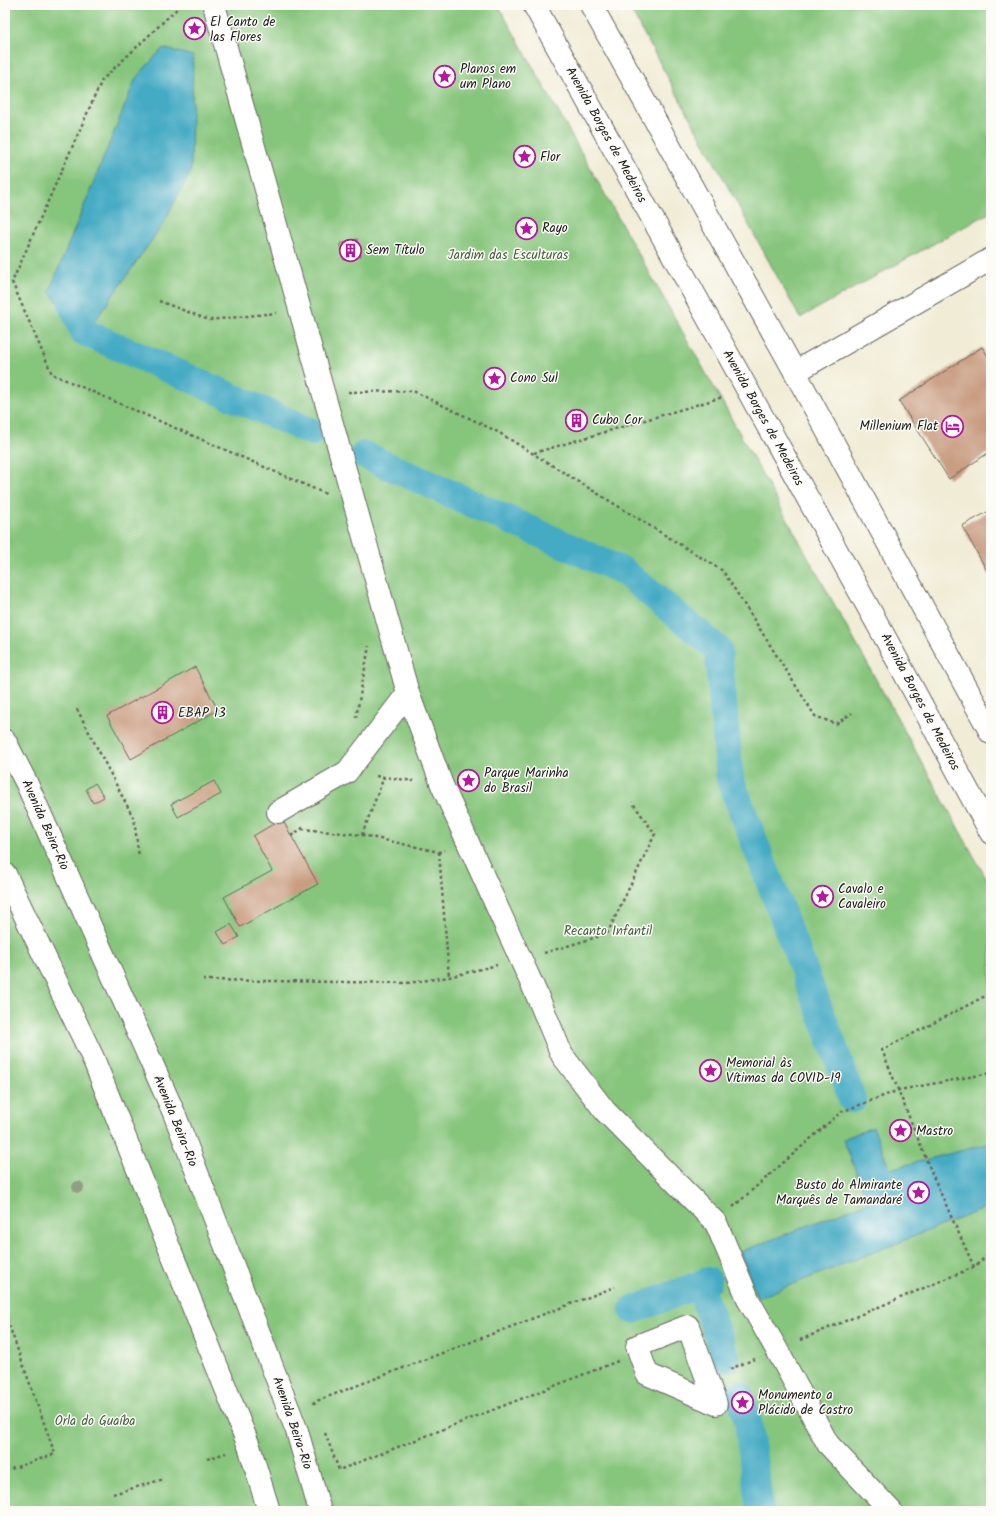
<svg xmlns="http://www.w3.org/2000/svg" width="996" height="1516" font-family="Kalam,sans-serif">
<rect width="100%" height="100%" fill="#fdfcf7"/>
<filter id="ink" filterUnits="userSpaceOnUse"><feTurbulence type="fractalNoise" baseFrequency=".025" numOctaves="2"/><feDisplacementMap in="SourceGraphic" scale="8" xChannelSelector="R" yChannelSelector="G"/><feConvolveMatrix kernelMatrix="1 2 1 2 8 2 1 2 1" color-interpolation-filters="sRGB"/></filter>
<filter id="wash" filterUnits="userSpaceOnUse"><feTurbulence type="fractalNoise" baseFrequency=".012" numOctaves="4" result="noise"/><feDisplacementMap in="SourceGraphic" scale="16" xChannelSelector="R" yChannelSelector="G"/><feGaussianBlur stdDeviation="0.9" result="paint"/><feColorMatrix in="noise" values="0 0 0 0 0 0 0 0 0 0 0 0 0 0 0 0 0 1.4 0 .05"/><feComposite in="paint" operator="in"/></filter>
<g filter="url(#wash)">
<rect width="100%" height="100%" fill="#f1ecd6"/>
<!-- green -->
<g fill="#86c57c" stroke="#51704c">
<polygon points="5,5 498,5 720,398 991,887 991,1511 5,1511"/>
<polygon points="628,5 991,5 991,212 800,318"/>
</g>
<!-- water -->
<g fill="#44aac4" stroke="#306370">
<polygon points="163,48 193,56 191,171 163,224 97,318 84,332 49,292 136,78"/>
<polygon points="873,1127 890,1169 991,1143 991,1206 758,1298 740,1252 868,1202 843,1139"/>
</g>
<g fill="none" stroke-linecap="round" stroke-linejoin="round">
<!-- canal -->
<g stroke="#44aac4" stroke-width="28">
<polyline points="77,297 72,305 84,332 312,432"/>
<polyline points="364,455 623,571 718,649 730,779 836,1053 852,1099"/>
<polyline points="699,1285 726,1358"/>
<polyline points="633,1310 708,1281"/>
<polyline points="740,1395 748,1421 760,1511"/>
</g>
</g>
<g id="blocks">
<!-- building -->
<g fill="#c99d82">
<polygon points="357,239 361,256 344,260 340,244"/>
<polygon points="982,347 991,361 991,451 949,479 899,401"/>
<polygon points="579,412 585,423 574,428 568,417"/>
<polygon points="991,510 991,578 962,526"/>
<polygon points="195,667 218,710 131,759 107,716"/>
<polygon points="214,781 221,794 178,817 171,804"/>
<polygon points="95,783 104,797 93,803 86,789"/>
<polygon points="282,819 318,884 240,927 224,897 272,871 253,836"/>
<polygon points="231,924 239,937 225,945 217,932"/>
</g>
</g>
</g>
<g filter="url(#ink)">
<use href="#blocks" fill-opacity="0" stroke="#67655d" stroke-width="1"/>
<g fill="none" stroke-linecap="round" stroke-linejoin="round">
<defs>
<g id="minor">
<polyline points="214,5 408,693 442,785 540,1002 562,1055 605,1111 716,1223 749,1301 777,1350 828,1444 891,1511"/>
<polyline points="795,372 991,259"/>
<polyline points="278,812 347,772 408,693"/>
<polygon points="688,1326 716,1404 647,1374 637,1346"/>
</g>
<g id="major">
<polyline points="534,5 888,643 991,833"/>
<polyline points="591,5 795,372 991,733"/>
<polyline points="5,741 26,782 174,1113 297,1431 320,1511"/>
<polyline points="5,874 93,1058 249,1446 269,1511"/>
</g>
</defs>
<!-- minor casing -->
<use href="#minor" stroke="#67655d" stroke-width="24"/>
<!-- major casing -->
<use href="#major" stroke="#67655d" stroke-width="24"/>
<!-- path -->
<g stroke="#67655d" stroke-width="2.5" stroke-dasharray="3 3" stroke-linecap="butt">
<polyline points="181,5 102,80 12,282 52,374 326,494"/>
<polyline points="159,301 209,320 276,313"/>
<polyline points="348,392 413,391 498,432 723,571 815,716 836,724 852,713"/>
<polyline points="534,453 723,397"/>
<polyline points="77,709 134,819 139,857"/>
<polyline points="356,718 369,646"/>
<polyline points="376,776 414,781"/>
<polyline points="302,829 362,835 439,852 445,850"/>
<polyline points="362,835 384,777"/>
<polyline points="291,836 304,827"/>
<polyline points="439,852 449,977"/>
<polyline points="544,953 607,934 655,834 632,802"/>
<polyline points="203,980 407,983 449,977 497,965"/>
<polyline points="733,1207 841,1112 899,1090 991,1073"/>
<polyline points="974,1267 933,1176 882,1050 991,993"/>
<polyline points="5,1314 55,1454 5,1471"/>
<polyline points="800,1340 974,1267 991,1252"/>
<polyline points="730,1369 755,1359"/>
<polyline points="315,1404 314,1402 615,1287"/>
<polyline points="325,1433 339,1470 618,1361"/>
<polyline points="207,1459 226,1453"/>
<polyline points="113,1494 164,1479"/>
</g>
<!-- minor -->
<use href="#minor" stroke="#fff" stroke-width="22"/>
<!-- major -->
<use href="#major" stroke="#fff" stroke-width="22"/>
</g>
<!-- trees -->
<circle fill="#939f85" cx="78" cy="1187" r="6"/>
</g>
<!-- icons -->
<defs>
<symbol id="sight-ring" viewBox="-11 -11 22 22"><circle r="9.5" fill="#fdfcf7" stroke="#b5179e" stroke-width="1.5"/><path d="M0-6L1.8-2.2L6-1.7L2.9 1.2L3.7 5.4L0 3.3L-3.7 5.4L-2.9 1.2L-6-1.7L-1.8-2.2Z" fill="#b5179e"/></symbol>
<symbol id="building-ring" viewBox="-11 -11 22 22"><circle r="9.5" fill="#fdfcf7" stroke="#b5179e" stroke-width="1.5"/><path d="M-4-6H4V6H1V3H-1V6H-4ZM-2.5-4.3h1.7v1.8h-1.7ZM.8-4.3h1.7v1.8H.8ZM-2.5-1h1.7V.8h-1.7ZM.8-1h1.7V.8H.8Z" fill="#b5179e"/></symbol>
<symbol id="hotel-ring" viewBox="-11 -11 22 22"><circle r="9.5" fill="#fdfcf7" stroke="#b5179e" stroke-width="1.5"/><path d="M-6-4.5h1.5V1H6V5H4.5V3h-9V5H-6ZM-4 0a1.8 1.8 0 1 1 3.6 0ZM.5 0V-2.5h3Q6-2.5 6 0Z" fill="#b5179e"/></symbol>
</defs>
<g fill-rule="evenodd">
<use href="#sight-ring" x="182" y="16" width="25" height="25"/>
<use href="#sight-ring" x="432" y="64" width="25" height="25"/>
<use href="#sight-ring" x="512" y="144" width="25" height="25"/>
<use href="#sight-ring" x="514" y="216" width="25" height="25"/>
<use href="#building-ring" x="338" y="238" width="25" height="25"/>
<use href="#sight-ring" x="482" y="366" width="25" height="25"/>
<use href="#building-ring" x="564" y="408" width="25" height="25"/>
<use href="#hotel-ring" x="940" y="414" width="25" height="25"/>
<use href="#building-ring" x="150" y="700" width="25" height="25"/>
<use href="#sight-ring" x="456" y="768" width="25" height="25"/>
<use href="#sight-ring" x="810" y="884" width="25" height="25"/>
<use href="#sight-ring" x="698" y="1058" width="25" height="25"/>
<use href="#sight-ring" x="888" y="1118" width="25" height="25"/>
<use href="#sight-ring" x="906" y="1180" width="25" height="25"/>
<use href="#sight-ring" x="730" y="1390" width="25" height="25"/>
</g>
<g text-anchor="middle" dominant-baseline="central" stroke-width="3" stroke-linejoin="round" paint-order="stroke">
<!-- poi labels -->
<g font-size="13" fill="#1c1c1c" stroke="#fdfcf7" text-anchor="start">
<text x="210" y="22">El Canto de<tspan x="210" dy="15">las Flores</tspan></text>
<text x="460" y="69">Planos em<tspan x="460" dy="15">um Plano</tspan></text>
<text x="540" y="157">Flor</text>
<text x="542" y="228">Rayo</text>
<text x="366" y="250">Sem Título</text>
<text x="510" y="378">Cono Sul</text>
<text x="592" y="420">Cubo Cor</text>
<text x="938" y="426" text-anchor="end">Millenium Flat</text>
<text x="178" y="713">EBAP 13</text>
<text x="484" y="773">Parque Marinha<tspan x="484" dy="15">do Brasil</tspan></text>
<text x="838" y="889">Cavalo e<tspan x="838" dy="15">Cavaleiro</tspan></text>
<text x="726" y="1063">Memorial às<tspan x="726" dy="15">Vítimas da COVID-19</tspan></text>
<text x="916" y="1131">Mastro</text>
<text x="902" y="1185" text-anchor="end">Busto do Almirante<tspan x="902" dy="15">Marquês de Tamandaré</tspan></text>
<text x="758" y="1395">Monumento a<tspan x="758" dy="15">Plácido de Castro</tspan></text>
</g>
<!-- street labels -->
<g font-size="13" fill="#1c1c1c" stroke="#fdfcf7">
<text transform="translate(606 135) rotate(61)">Avenida Borges de Medeiros</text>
<text transform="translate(763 418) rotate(61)">Avenida Borges de Medeiros</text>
<text transform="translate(920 702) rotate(62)">Avenida Borges de Medeiros</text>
<text transform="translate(45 825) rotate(66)">Avenida Beira-Rio</text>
<text transform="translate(175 1121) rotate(68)">Avenida Beira-Rio</text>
<text transform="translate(292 1423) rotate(71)">Avenida Beira-Rio</text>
</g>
<!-- park labels -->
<g font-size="13" fill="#466042" stroke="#fdfcf7">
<text x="508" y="255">Jardim das Esculturas</text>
<text x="608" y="931">Recanto Infantil</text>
<text x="95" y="1421">Orla do Guaíba</text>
</g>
</g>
<!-- margin -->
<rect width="996" height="1516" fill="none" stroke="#fdfcf7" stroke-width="20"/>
</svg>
